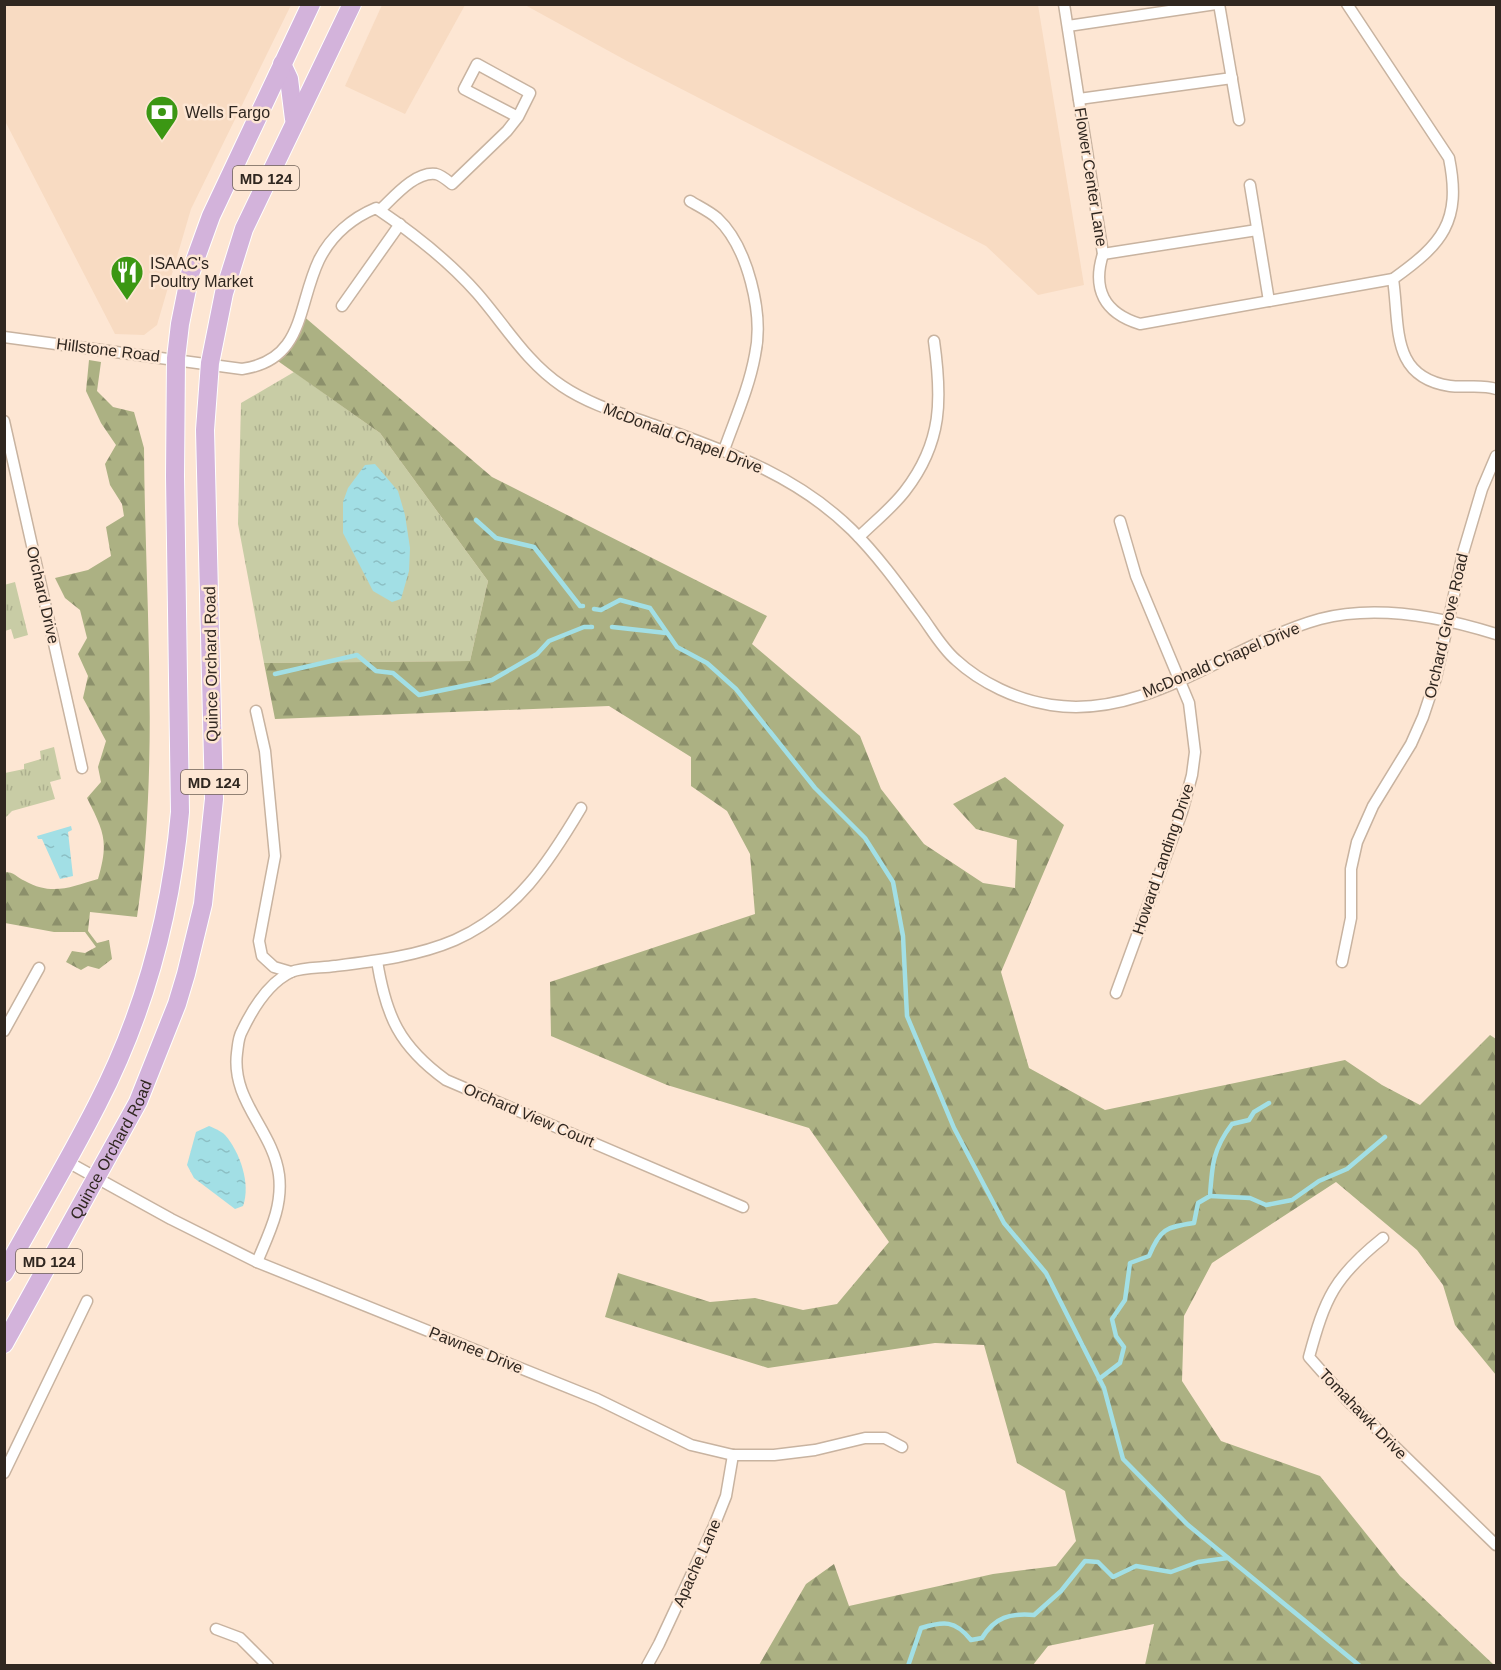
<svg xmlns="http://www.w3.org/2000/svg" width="1501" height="1670" font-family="Arial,sans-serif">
<defs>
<pattern id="grass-tufts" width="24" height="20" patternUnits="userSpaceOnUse" patternTransform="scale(1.5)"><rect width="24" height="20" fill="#c8cca5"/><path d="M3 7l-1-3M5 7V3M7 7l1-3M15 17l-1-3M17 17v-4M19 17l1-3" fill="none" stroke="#acaf8e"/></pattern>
<pattern id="forest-firs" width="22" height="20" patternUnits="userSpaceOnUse" patternTransform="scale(1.5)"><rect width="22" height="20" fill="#acb183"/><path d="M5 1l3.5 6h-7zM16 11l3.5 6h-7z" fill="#8c906b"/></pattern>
<pattern id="water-ripples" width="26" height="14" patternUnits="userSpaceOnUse" patternTransform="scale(1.5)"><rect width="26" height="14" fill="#a2dfe5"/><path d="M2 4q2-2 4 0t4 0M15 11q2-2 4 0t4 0" fill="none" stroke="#8cbfc4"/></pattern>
</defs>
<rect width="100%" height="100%" fill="#fde6d3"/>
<!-- built -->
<g fill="#f8dbc2">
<polygon points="5,4 291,5 191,209 157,325 144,335 115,334 5,121"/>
<polygon points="382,5 465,5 405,114 345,86"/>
<polygon points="525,5 1038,5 1084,285 1038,295 986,246 627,61"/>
</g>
<!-- grass -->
<g fill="url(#grass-tufts)">
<polygon points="294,372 380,433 488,581 470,661 264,663 238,524 241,403"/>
<polygon points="15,582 28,635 14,639 11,629 5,631 4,585"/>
<polygon points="54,747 61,779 50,782 55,799 12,811 5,818 5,773 24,769 24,764 41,759 40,751"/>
</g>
<!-- forest -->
<g fill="url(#forest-firs)">
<polygon points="301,314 492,477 767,616 752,644 860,736 881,789 924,844 983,883 1015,888 1017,840 976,829 953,804 1005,777 1064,825 1001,972 1029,1068 1105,1110 1345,1060 1382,1085 1420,1105 1490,1035 1496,1039 1496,1375 1455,1325 1443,1285 1417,1250 1336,1182 1212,1263 1184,1316 1182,1381 1221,1441 1320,1476 1400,1576 1494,1665 1145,1665 1154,1624 1048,1646 1033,1665 759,1665 806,1584 834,1564 849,1606 993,1574 1056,1566 1076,1541 1065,1491 1017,1463 984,1345 935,1343 768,1368 605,1317 618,1273 710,1302 755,1298 803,1310 837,1304 889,1242 809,1128 667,1085 551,1036 550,982 755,914 750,854 727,811 691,786 691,757 609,706 275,719 264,663 470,661 488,581 380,433 275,359"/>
<path d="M89,360L101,362L97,391L113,407L134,412L144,448C145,604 160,762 137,917L90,912L88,931L97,943L109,940L112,959L99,969L88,966L81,970L66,962L72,951L85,953L96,947L85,932H54L5,923L4,872C15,872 16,877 25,881C52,896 71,887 98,879C109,841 104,832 87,798L101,782L98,767L106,741L83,698L88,676L78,654L87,638L80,610L65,598L55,578L88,570L111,556L106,527L124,516L122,504L110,485L105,464L116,445L101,423L86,391Z"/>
</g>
<!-- water -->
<g fill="url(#water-ripples)">
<polygon points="375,464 398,491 405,515 410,548 409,571 401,599 392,602 373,591 343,533 343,502 348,488 365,465"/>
<polygon points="71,826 72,830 68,832 73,876 60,879 42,839 38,839 37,836"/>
<path d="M209,1126C214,1128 221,1131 225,1135C240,1152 251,1184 243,1206L235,1209L194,1178L187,1165L196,1132Z"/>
</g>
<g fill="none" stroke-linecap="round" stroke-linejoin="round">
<!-- stream -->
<g stroke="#a2dfe5" stroke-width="4.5">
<polyline points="476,520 496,538 534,547 580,606 583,606"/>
<polyline points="594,609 601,610 620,600 650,608 677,647 707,663 736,689 815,788 865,838 893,882 903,936 907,1016 954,1128 1004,1223 1046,1273 1104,1388 1123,1459 1188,1525 1360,1666"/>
<polyline points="612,627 666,633"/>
<polyline points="275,674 357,655 376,671 393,673 419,695 492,680 537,654 549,641 584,627 592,627"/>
<polyline points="1210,1196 1250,1198 1266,1205 1292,1200 1319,1181 1347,1169 1385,1137"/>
<path d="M1099,1379L1120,1363L1124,1347L1116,1336L1112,1319L1125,1300L1130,1263L1149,1256C1160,1229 1166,1227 1194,1223L1198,1203L1210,1196C1212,1165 1213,1149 1232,1124L1249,1120L1254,1112L1269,1103"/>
<path d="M908,1666L921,1628C944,1621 955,1620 971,1640L982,1638C995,1617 1010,1613 1034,1615L1061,1591L1085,1561L1098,1562L1113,1577L1136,1566L1171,1572L1198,1562L1228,1558"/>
</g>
<defs>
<g id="minor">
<path d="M1064,4L1103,254C1092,289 1104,313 1140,324L1393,279C1442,244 1462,222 1449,158L1347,4"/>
<polyline points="1219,4 1239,120"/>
<polyline points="1068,26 1216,4"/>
<polyline points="1079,99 1232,78"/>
<polyline points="1250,185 1269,301"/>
<path d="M690,201C698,206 709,211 717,218C748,247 764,314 755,355C749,388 735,419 724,450"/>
<path d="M380,210C393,198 415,171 436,174C441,175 447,180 452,184L507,131L518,117L530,93L477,64L464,89L518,117"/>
<polyline points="1103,254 1257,230"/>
<path d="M1393,279C1400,327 1390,377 1450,386C1465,388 1482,384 1496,389"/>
<polyline points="342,306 400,224"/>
<path d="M4,337L242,369C305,360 297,306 319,260C331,236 352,218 376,208C413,233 447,259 477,293C505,325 526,362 562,386C590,405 623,414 654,425C728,452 795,474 852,530C879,557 901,588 923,618C933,632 943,649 956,660C981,683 1017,700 1051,705C1148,720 1230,644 1320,619C1377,604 1442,617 1496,634"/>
<polyline points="4,421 82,768"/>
<path d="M859,537C874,522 892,508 905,491C943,442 942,398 934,341"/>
<polyline points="256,711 265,751 275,856 259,941 262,956 274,967 291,972"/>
<path d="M377,961C386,1016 399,1046 446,1080L743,1207"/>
<polyline points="1342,962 1351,918 1351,869 1357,842 1373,806 1411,744 1423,717 1436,678 1463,553 1482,489 1496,456"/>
<polyline points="1116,993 1182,812 1192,775 1195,752 1189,703 1136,576 1120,521"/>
<polyline points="4,1031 39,968"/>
<polyline points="66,1161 171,1219 257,1262 597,1399 691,1445 733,1455 774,1455 815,1450 865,1438 885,1438 902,1447"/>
<path d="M1383,1238C1334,1277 1325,1298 1309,1357L1347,1400L1496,1545"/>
<path d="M257,1262C269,1233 283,1207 279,1175C273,1130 231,1101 237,1053C238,1046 238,1038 242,1031C252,1010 268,983 291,972C303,967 322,968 335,966C376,961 418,956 455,940C516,913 549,862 581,808"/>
<polyline points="4,1473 87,1301"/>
<polyline points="216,1629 240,1638 268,1666"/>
<polyline points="647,1666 659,1644 714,1526 726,1496 733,1455"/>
</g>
<g id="primary">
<polyline points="282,64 289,79 294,119"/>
<path d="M4,1273C35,1217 68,1162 97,1105C144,1014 171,914 180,812L175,476L176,358L180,324L190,274L211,216L311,4"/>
<path id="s1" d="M4,1344L138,1102L177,1004L186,974L203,904L214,799L205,430L210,363L224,293L244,229L352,4"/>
</g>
</defs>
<!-- minor casing -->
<use href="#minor" stroke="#c8b3a0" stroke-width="13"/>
<!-- primary casing -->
<use href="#primary" stroke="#fff" stroke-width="20"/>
<!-- minor -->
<use href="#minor" stroke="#fff" stroke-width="10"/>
<!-- primary -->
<use href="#primary" stroke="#d3b3db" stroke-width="18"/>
</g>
<!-- icons -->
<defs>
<symbol id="bank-pin" viewBox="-11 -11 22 30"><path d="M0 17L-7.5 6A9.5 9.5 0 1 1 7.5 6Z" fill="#3b9713" stroke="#fde6d3"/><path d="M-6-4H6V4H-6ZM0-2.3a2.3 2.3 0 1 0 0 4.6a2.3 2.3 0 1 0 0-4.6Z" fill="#fff"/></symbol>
<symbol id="restaurant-pin" viewBox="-11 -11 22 30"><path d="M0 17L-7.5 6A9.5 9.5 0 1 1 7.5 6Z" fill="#3b9713" stroke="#fde6d3"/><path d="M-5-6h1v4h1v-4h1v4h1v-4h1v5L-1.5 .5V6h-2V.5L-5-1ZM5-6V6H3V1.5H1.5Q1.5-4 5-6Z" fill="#fff"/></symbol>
</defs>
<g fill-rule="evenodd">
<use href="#bank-pin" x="143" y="93" width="38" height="52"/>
<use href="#restaurant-pin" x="108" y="253" width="38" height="52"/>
</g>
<g text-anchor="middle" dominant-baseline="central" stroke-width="5" stroke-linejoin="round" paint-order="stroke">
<!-- shield labels -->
<g fill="#fde6d3" stroke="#6e6056" stroke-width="1.5">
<rect x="233" y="166" width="66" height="24" rx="4.5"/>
<rect x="181" y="770" width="66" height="24" rx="4.5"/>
<rect x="16" y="1249" width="66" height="24" rx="4.5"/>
</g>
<g font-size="15" font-weight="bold" fill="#302720">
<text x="266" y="178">MD 124</text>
<text x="214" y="782">MD 124</text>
<text x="49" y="1261">MD 124</text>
</g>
<!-- poi labels -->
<g font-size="16" fill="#302720" stroke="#fde6d3" text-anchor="start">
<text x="185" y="112">Wells Fargo</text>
<text x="150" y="263">ISAAC's<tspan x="150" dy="18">Poultry Market</tspan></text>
</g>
<!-- street labels -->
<g font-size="16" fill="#302720" stroke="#fde6d3">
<text transform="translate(1091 177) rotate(81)">Flower Center Lane</text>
<text transform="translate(108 350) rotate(7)">Hillstone Road</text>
<text transform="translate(683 438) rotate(21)">McDonald Chapel Drive</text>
<text transform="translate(43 595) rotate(77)">Orchard Drive</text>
<text transform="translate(1446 626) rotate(-77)">Orchard Grove Road</text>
<text transform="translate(1221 660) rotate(-23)">McDonald Chapel Drive</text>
<text transform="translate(211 664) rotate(-91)">Quince Orchard Road</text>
<text transform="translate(1163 859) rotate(-71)">Howard Landing Drive</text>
<text transform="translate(529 1115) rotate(23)">Orchard View Court</text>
<text stroke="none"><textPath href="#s1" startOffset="222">Quince Orchard Road</textPath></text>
<text transform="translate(476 1350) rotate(22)">Pawnee Drive</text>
<text transform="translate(1363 1414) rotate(46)">Tomahawk Drive</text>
<text transform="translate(697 1563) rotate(-66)">Apache Lane</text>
</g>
</g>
<!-- border -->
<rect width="1501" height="1670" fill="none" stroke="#302720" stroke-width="12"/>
</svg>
